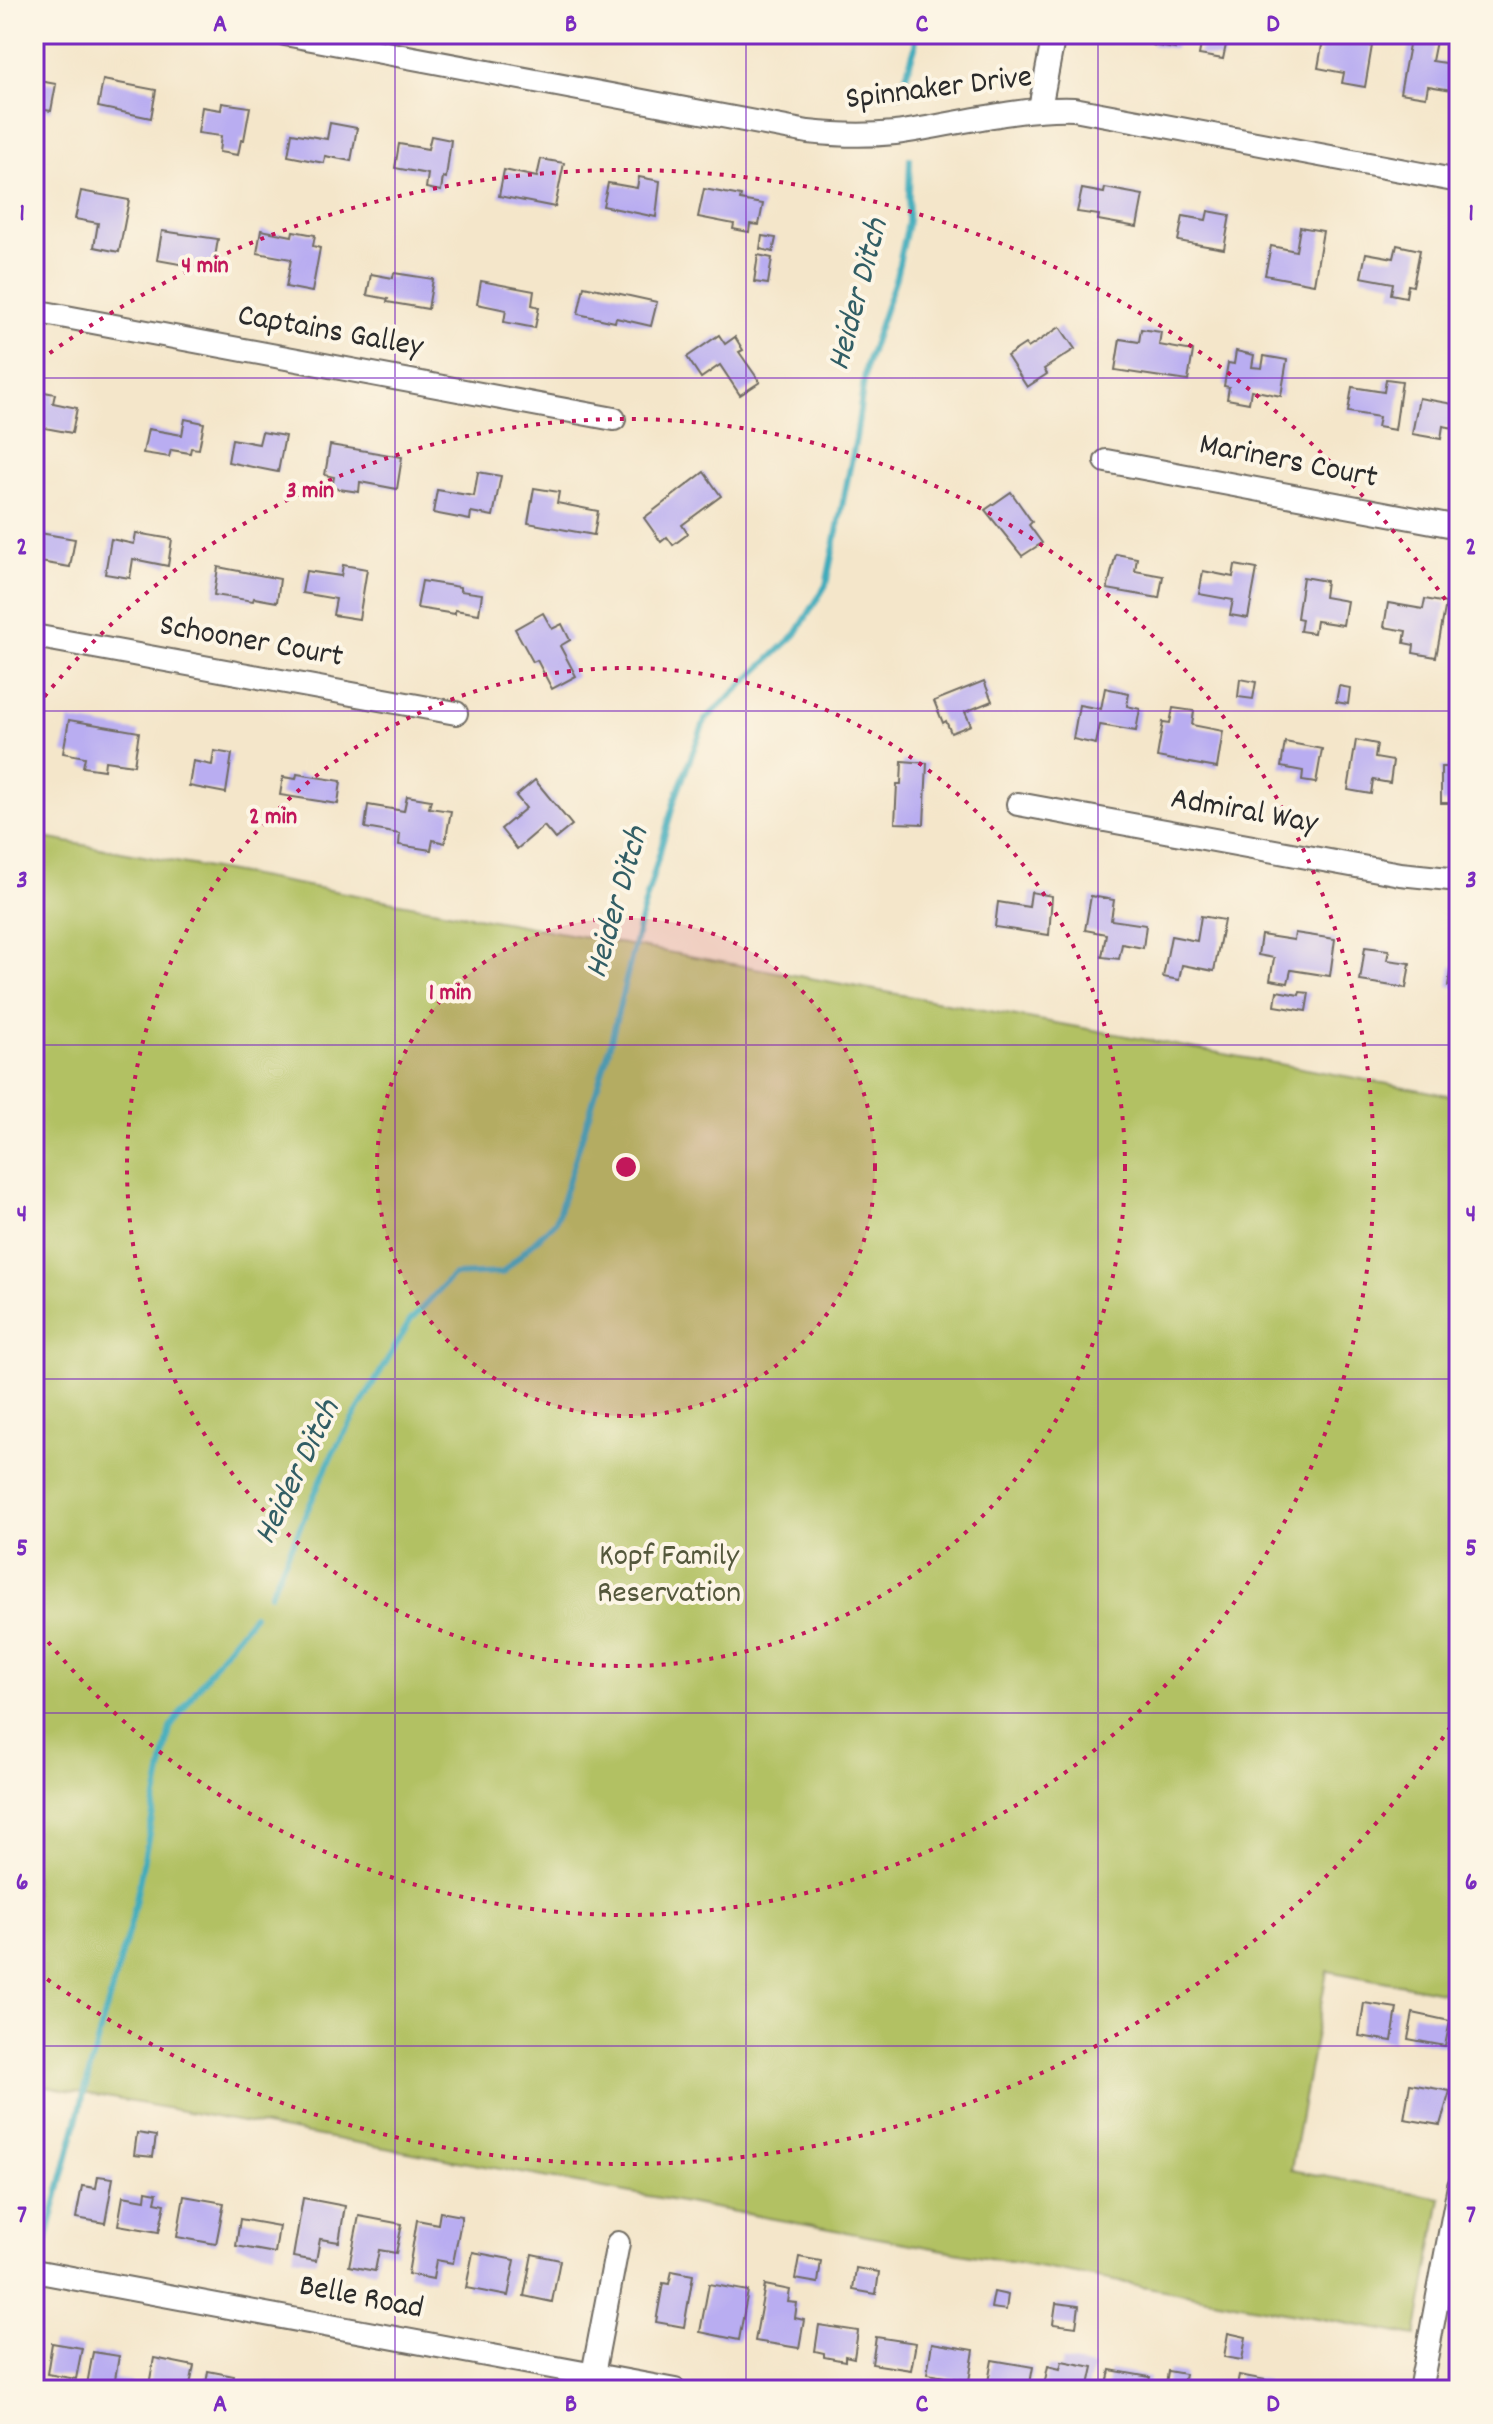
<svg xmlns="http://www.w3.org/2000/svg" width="1493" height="2424" font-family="Dekko,sans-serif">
<rect width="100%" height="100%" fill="#fcf5e5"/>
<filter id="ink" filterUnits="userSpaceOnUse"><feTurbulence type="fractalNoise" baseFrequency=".0125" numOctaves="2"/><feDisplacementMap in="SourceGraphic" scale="16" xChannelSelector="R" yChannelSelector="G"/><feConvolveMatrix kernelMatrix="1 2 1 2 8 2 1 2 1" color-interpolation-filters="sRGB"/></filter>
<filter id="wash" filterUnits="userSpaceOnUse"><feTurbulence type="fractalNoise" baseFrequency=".006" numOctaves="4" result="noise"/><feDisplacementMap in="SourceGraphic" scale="32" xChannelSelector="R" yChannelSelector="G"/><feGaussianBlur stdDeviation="1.8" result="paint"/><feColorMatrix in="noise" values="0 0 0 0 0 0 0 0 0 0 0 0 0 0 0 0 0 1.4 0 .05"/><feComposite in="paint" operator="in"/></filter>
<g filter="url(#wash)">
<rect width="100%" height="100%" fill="#f4e6ca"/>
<!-- park -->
<polygon fill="#b2c163" stroke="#6e7647" stroke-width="2" points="34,836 1459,1097 1459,1995 1327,1971 1291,2170 1441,2198 1416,2336 34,2084"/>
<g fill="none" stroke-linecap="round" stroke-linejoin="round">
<!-- stream -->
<g stroke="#3cabbb" stroke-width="6">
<polyline points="900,95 915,47 916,34"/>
<polyline points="270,1594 333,1453 410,1321 453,1275 502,1273 556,1221 608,1053 642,914 675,799 705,720 796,634 826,585 856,438 866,366 896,277 908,223 910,159"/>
<polyline points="41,2261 98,2039 132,1919 170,1728 222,1654 254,1615"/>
<polyline points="34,2303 37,2288"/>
</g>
</g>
<g id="blocks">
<!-- building -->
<g fill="#b9adf1">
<polygon points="1154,34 1177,34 1175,49 1152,45"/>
<polygon points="1203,34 1264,34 1262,47 1227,40 1223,59 1199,55"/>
<polygon points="1324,34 1374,34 1365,87 1342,83 1344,73 1318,68"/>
<polygon points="1411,34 1437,36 1432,61 1459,65 1458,91 1428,86 1426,97 1400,93"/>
<polygon points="34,80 56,84 51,111 34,108"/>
<polygon points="103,80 156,90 151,118 98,107"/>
<polygon points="222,103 250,107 244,140 241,140 238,155 219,152 221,136 198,133 202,107 221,110"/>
<polygon points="330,123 357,128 351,161 325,156 324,163 288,156 292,133 327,139"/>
<polygon points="431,136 451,140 446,178 443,177 441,191 426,188 428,174 395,168 399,144 428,149"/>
<polygon points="541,159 564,163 555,207 499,196 504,170 537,177"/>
<polygon points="639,177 660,181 656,217 603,206 608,183 637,188"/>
<polygon points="1105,188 1143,195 1137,227 1098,220 1099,215 1077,212 1082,189 1104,193"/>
<polygon points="704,189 741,196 740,200 763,204 759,225 750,224 749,232 733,229 734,224 698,217"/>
<polygon points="81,191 129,200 119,252 94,247 98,223 75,219"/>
<polygon points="34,196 44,197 36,242 34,242"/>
<polygon points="1208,211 1230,215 1224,249 1178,241 1183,216 1206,220"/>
<polygon points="1300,227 1323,231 1314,284 1265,275 1271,246 1296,251"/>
<polygon points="261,230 292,236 293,231 315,235 313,246 320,248 312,292 286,287 291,259 257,253"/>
<polygon points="162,231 218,239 213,270 157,260"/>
<polygon points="762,236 776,238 773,252 760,249"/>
<polygon points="1397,245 1420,250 1413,286 1408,285 1406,297 1391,294 1393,283 1361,277 1366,253 1394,258"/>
<polygon points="758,255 772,258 768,284 754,282"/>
<polygon points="394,273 433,279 428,309 387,302 388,299 367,295 371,274 393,278"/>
<polygon points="481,281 534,291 532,305 539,307 535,328 504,322 506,310 477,304"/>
<polygon points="584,286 657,302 651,326 616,318 615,322 578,314"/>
<polygon points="1060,327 1075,349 1044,369 1047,374 1027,387 1007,356 1025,344 1028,348"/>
<polygon points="1141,329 1161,332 1159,345 1193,351 1188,381 1115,370 1120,339 1139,342"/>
<polygon points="719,335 725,344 735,337 743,350 739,352 760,382 740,395 720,365 701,378 687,357"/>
<polygon points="1236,351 1254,355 1252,367 1262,368 1264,356 1287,360 1281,396 1251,390 1249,403 1227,399 1229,387 1224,386 1228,363 1234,364"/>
<polygon points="1386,379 1402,381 1395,430 1377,427 1379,417 1348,412 1352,387 1384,392"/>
<polygon points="34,390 55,394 53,403 77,408 72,433 34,426"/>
<polygon points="1419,398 1459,405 1459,429 1443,426 1441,439 1412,434"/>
<polygon points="185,419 204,423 199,449 191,448 190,453 171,450 169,457 143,453 148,429 182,435"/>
<polygon points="262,432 285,436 278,472 228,462 232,439 259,444"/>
<polygon points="330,445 402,457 397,489 360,482 359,492 332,488 334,477 325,475"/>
<polygon points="478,472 501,476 493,516 471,512 470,520 433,513 437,490 474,496"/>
<polygon points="704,472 721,496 682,525 688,534 673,545 667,537 661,542 644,518"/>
<polygon points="534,488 559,492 557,503 598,511 594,535 528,523"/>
<polygon points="1011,492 1032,522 1029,525 1042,543 1022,556 985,510"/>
<polygon points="34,532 75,539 70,567 34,561"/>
<polygon points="136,533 172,539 168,566 133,559 130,578 105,574 111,539 134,544"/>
<polygon points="1116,554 1137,558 1135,571 1163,576 1159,598 1107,589"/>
<polygon points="343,565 367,569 359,619 333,615 336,599 302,593 306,571 341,576"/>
<polygon points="1235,565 1257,569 1248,618 1230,615 1233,600 1199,594 1203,571 1233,577"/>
<polygon points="218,567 280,579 277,602 254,598 253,601 214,595"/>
<polygon points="1303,577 1326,581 1324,597 1347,601 1343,625 1316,621 1314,633 1300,631 1302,619 1297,618"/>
<polygon points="422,581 460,587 460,591 482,594 479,614 455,610 455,614 417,608"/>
<polygon points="1425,599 1446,603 1436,657 1413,653 1414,645 1404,643 1406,631 1384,627 1388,603 1423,609"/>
<polygon points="543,613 552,629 562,624 570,640 560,646 576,676 552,689 537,660 533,662 515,629"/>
<polygon points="1240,679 1256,682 1253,699 1238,697"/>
<polygon points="984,681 992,701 965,712 971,725 951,733 946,721 943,723 934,701"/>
<polygon points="1339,686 1350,688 1348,704 1336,702"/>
<polygon points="1105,688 1129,693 1127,706 1140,709 1136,731 1100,725 1096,744 1073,739 1079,705 1101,709"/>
<polygon points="1173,708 1194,711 1192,725 1223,731 1217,768 1157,757 1163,722 1170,723"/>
<polygon points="69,720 139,732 134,765 105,761 104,770 83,767 85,757 63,753"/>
<polygon points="1356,740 1377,744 1375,758 1393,761 1390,783 1373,780 1371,794 1348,790"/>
<polygon points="1285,742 1322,749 1316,783 1302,781 1303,771 1281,767"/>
<polygon points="214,751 232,754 226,793 189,786 193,761 212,765"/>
<polygon points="902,761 927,763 924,824 895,823 897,784 901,784"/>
<rect x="1441" y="767" width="18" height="36"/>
<polygon points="297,774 341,781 338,804 280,795 283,777 296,779"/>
<polygon points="535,780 572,825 555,839 544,826 517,849 501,829 526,808 516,796"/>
<polygon points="407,796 431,800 429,808 451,811 445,843 433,840 431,850 399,845 400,834 365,828 368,805 404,811"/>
<polygon points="1031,892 1052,896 1049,935 995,927 998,902 1029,907"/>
<polygon points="1091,896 1114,900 1111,920 1146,925 1143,948 1122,944 1119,959 1102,957 1106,934 1085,930"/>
<polygon points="1201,916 1224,920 1214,971 1182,965 1179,980 1163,977 1171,936 1197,941"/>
<polygon points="1295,933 1335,939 1330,976 1291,970 1288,983 1270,980 1274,958 1258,955 1261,935 1294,940"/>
<polygon points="1365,947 1389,950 1387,960 1410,963 1406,988 1360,981"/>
<polygon points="1451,966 1459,967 1459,988 1448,986"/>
<polygon points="1277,991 1299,995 1300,992 1309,993 1306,1011 1275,1006"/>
<polygon points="1364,2003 1397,2008 1392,2041 1359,2036"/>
<polygon points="1413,2013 1450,2021 1445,2046 1408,2039"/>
<polygon points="1410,2084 1450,2091 1440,2125 1404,2119"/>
<polygon points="137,2133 156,2136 153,2157 134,2155"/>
<polygon points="34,2155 42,2156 36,2192 34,2192"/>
<polygon points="98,2176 113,2178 105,2223 76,2218 82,2186 96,2188"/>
<polygon points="146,2191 157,2193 155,2202 165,2204 159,2232 118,2225 123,2196 145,2200"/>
<polygon points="184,2196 224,2203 216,2244 177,2237"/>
<polygon points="303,2198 345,2206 339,2242 320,2239 316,2261 293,2257"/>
<polygon points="440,2212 462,2216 453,2263 436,2260 433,2279 408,2274 417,2220 438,2224"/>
<polygon points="359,2216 402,2224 396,2253 379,2250 375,2271 349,2266"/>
<polygon points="240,2219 279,2226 275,2253 236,2246"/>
<polygon points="473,2252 515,2260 508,2296 466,2288"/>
<polygon points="532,2254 560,2260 552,2302 524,2296"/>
<polygon points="799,2257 821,2261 818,2283 795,2279"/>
<polygon points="856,2268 879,2272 876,2294 853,2290"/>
<polygon points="672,2271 693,2275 684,2327 656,2322 663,2283 669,2284"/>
<polygon points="709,2284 748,2291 739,2340 700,2332"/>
<polygon points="765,2285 790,2290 788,2302 797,2303 795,2318 804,2320 799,2348 755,2341"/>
<polygon points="994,2292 1008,2295 1006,2310 991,2308"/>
<polygon points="1056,2303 1079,2306 1076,2327 1053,2324"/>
<polygon points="819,2325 858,2331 854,2358 845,2356 845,2361 824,2357 824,2353 815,2351"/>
<polygon points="1228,2333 1246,2337 1242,2360 1224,2357"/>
<polygon points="876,2337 916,2343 911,2370 872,2364"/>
<polygon points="52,2343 82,2348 76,2379 47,2374"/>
<polygon points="932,2343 974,2350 969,2381 927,2374"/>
<polygon points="93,2352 119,2356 115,2379 132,2382 130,2390 86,2390"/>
<polygon points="154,2358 194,2366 189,2390 148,2390"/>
<polygon points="992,2360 1033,2367 1029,2389 988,2382"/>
<polygon points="1062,2361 1093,2367 1088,2390 1043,2390 1048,2366 1060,2369"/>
<polygon points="1110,2370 1150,2377 1147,2390 1106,2390"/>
<polygon points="208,2371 234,2376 231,2390 205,2390"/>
<polygon points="1168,2371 1185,2374 1183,2385 1202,2390 1165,2390"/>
<polygon points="1239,2375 1266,2380 1264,2390 1236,2390"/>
<polygon points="266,2382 291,2386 290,2390 264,2390"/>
</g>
</g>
</g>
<g filter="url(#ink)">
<use href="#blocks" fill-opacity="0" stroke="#716c63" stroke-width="2"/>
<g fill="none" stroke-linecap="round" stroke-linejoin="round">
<defs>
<g id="street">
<path d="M285,34L808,132C837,135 866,136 895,133C955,125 1014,107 1074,109L1459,181"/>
<polyline points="1040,108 1054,34"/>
<polyline points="34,311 614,419"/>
<polyline points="1106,461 1459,527"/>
<polyline points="34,636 456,713"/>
<polyline points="1018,804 1400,874 1459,880"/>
<polyline points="34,2271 675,2390"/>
<polyline points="590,2390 618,2243"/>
<polyline points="1420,2390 1459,2186"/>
</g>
</defs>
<!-- street casing -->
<use href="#street" stroke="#716c63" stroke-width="26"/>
<!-- street -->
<use href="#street" stroke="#fff" stroke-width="22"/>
</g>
</g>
<!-- grid -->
<path fill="none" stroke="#7b2cbf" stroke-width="2" stroke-opacity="0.55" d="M395,34V2390M746,34V2390M1098,34V2390M34,378H1459M34,711H1459M34,1045H1459M34,1379H1459M34,1713H1459M34,2046H1459"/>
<!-- distance rings -->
<circle cx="626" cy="1167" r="249" fill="#c2185b" fill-opacity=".12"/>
<g fill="none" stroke="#c2185b" stroke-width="4" stroke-dasharray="4 8">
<circle cx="626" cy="1167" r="249"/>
<circle cx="626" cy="1167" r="499"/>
<path d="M37 706A748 748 0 1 1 37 1628"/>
<path d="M1457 1717A997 997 0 0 1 40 1974M40 360A997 997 0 0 1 1457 617"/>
</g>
<g text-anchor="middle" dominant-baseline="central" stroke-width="8" stroke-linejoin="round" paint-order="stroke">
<!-- street labels -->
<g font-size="32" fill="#2b2b2b" stroke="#fcf5e5">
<text transform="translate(939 90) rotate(-7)">Spinnaker Drive</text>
<text transform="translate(330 333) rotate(10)">Captains Galley</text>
<text transform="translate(1288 463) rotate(11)">Mariners Court</text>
<text transform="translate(251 643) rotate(10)">Schooner Court</text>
<text transform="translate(1244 813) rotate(10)">Admiral Way</text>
<text transform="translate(361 2299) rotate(11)">Belle Road</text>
</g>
<!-- park labels -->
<g font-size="32" fill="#54583c" stroke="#fcf5e5">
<text x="669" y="1558">Kopf Family<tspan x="669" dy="37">Reservation</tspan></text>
</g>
<!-- water labels -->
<g font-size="34" font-style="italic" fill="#325e65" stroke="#fcf5e5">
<text transform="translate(860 295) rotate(-75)">Heider Ditch</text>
<text transform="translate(619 903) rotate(-74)">Heider Ditch</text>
<text transform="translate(299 1473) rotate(-64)">Heider Ditch</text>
</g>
</g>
<circle cx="626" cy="1167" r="12" fill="#c2185b" stroke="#fcf5e5" stroke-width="4"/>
<g font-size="24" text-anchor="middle" font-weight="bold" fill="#c2185b" stroke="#fcf5e5" stroke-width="8" stroke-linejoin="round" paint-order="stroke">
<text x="205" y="272">4 min</text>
<text x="310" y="497">3 min</text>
<text x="273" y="823">2 min</text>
<text x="450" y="999">1 min</text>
</g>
<!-- margin -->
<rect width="1493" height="2424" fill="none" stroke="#fcf5e5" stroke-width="88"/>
<rect x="44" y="44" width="1405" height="2336" fill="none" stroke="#7b2cbf" stroke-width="3"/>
<g font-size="26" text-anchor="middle" font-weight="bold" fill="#7b2cbf">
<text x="220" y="31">A</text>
<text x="571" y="31">B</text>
<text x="922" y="31">C</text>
<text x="1273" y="31">D</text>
<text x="22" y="220">1</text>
<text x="1471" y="220">1</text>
<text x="22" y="554">2</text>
<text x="1471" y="554">2</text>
<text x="22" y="887">3</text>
<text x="1471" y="887">3</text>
<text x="22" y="1221">4</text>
<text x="1471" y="1221">4</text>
<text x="22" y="1555">5</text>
<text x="1471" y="1555">5</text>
<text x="22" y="1889">6</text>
<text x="1471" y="1889">6</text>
<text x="22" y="2222">7</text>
<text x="1471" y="2222">7</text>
<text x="220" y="2411">A</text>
<text x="571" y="2411">B</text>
<text x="922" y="2411">C</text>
<text x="1273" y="2411">D</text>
</g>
</svg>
